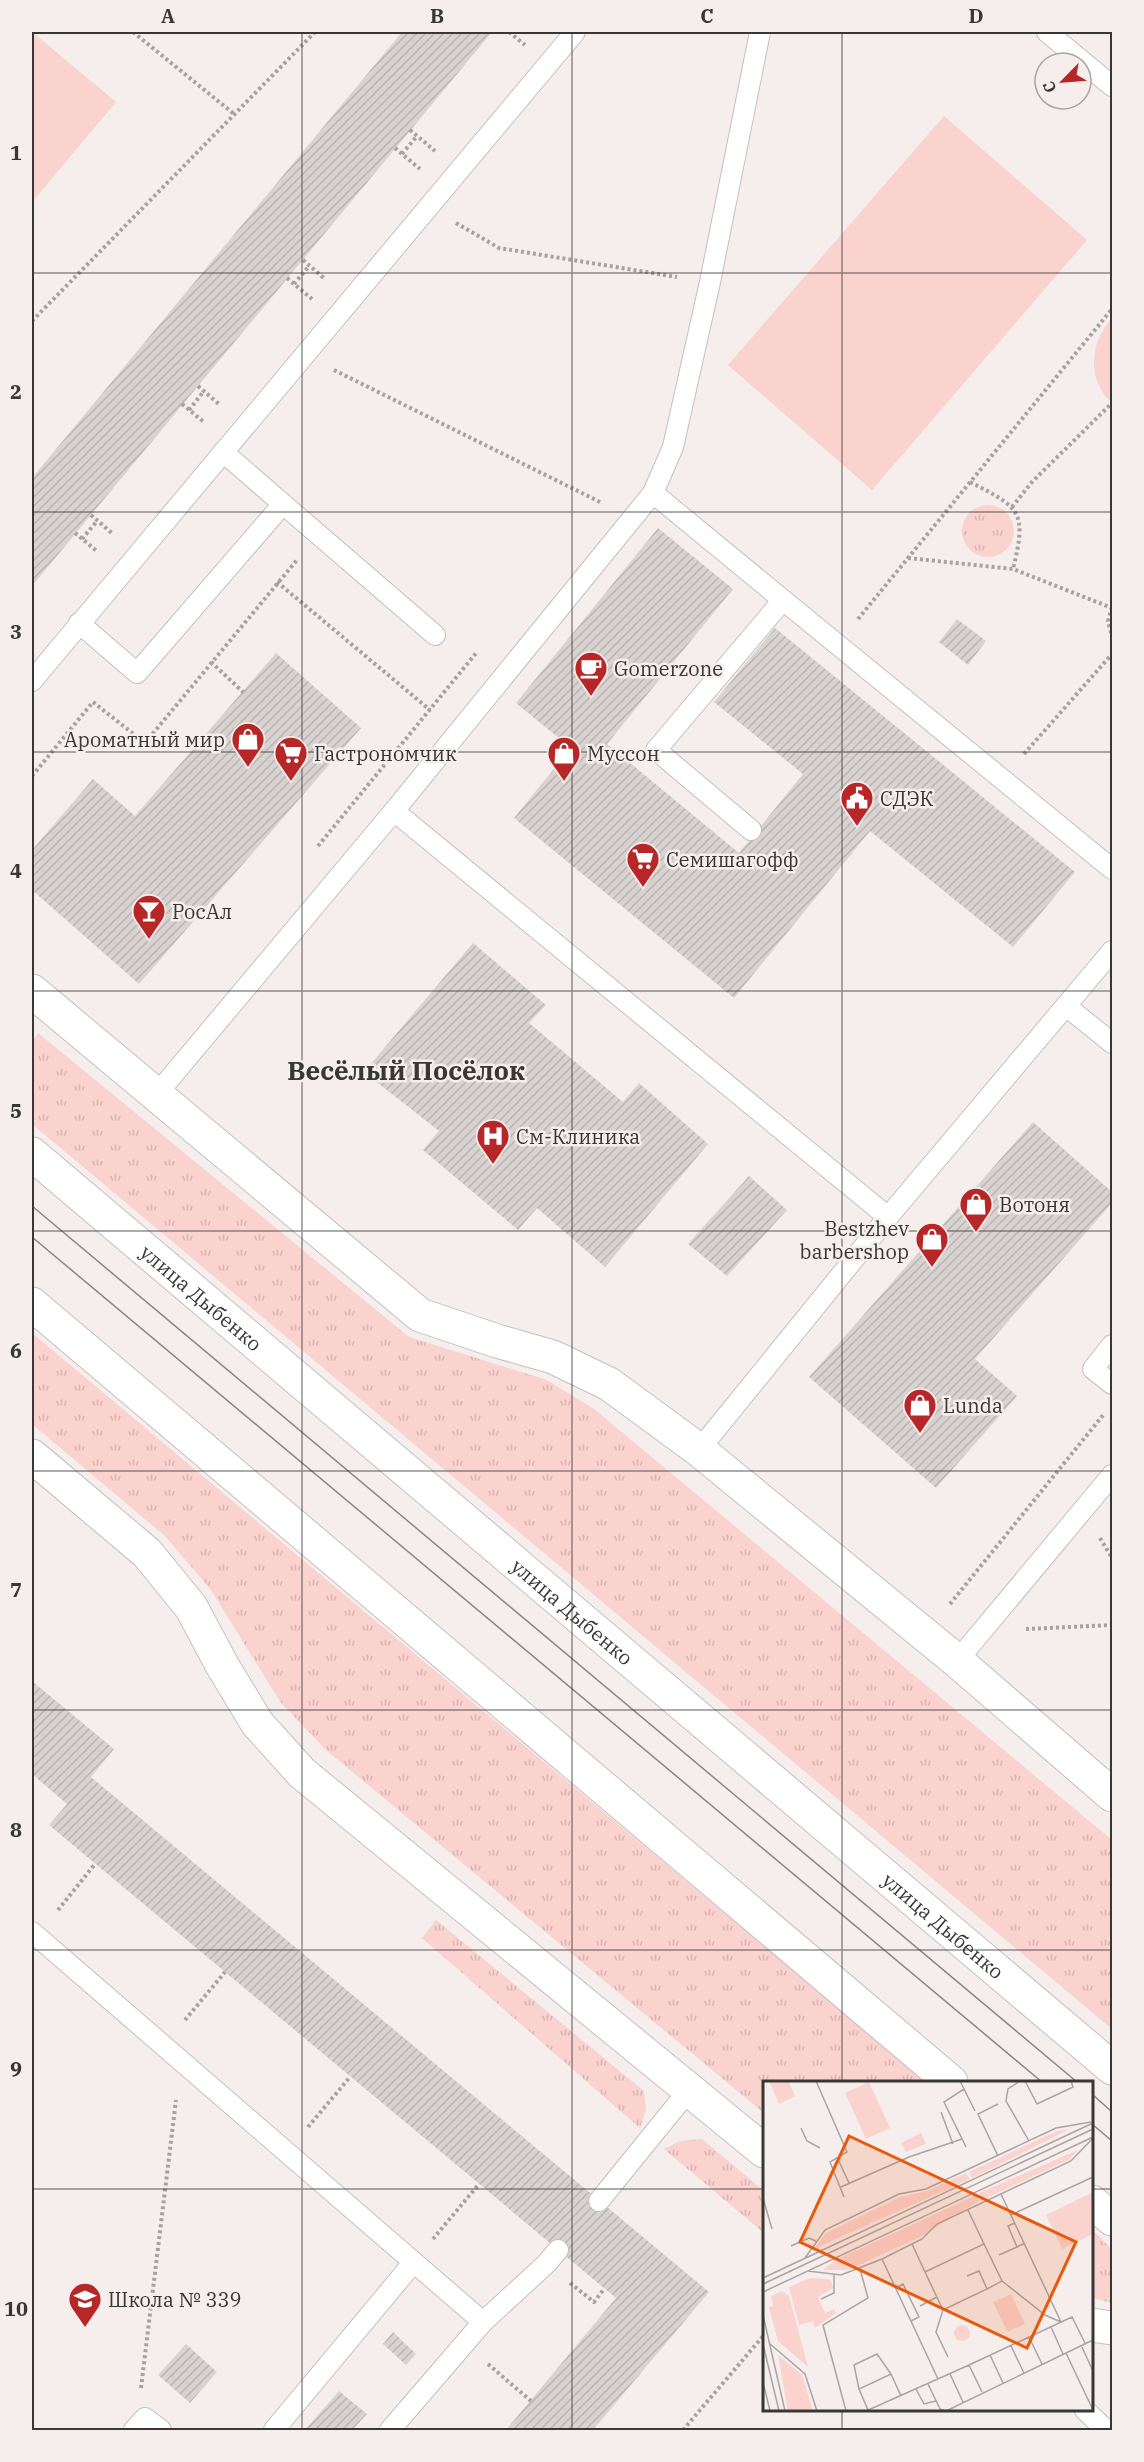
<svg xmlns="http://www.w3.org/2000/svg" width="1144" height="2462" font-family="'IBM Plex Serif',serif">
<defs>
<pattern id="grass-tufts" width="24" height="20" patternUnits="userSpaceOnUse" patternTransform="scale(1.5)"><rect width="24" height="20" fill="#fad2ce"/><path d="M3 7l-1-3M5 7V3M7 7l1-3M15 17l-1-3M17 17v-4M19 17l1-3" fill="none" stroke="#d7b5b2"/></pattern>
<pattern id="building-hatch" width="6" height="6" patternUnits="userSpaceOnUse" patternTransform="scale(1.5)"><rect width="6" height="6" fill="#d8d2d1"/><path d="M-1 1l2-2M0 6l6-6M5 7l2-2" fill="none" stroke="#bab5b4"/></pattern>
</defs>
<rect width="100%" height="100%" fill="#f5eeed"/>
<!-- grass -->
<g fill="url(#grass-tufts)">
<circle cx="988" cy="531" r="26"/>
<polygon points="38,1033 409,1337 547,1380 594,1409 1112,1840 1112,2029 32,1124 32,1041"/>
<polygon points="32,1333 926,2082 764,2082 764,2113 327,1751 281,1703 211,1590 165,1536 32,1424"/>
<polygon points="436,1920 644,2091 646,2110 640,2128 422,1938"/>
<polygon points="702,2139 764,2191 764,2233 664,2149 680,2141"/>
<polygon points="1092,2229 1112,2250 1112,2303 1092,2298"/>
</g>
<!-- green -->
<g fill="#fad2ce">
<polygon points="32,32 116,102 32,202"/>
<polygon points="944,116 1087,240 872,490 728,365"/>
<path d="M1112,318V403C1086,379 1090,342 1112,318Z"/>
</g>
<!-- building -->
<g fill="url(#building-hatch)">
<polygon points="402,32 492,32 32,586 32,478"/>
<polygon points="658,528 733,589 607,744 739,853 803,774 714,702 775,628 1075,872 1013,947 870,831 734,998 514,818 571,748 516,703"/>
<polygon points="957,619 986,641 968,665 939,642"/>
<polygon points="276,653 361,728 139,984 32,890 32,850 93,779 135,816"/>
<polygon points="473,943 546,1005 529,1023 623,1102 639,1083 708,1144 605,1267 537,1208 518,1230 423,1150 439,1131 364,1072"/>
<polygon points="1033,1122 1112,1192 1112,1203 975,1359 1017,1396 936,1488 809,1377"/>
<polygon points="749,1176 787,1210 727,1276 688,1244"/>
<polygon points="32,1681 114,1749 91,1777 709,2292 593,2430 506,2430 616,2298 49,1825 67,1804 32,1774"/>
<polygon points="393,2332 416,2354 406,2365 383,2344"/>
<polygon points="186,2344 217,2372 190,2403 158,2375"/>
<polygon points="339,2391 367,2414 352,2430 305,2430"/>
</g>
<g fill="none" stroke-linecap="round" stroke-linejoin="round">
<defs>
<g id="lane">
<polyline points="1047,32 1112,86"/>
<polyline points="653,493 673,447 710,282 760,32"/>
<polyline points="283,504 435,635"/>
<polyline points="79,623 137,673 283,504 223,452"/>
<polyline points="32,681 575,32"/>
<polyline points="394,811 653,493 783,600"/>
<polyline points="751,830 656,750 783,600 1112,869"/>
<polyline points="1066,1006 1112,1043"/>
<polyline points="156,1095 394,811 888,1217 699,1450"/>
<polyline points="888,1217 1112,951"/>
<polyline points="1112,1345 1093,1369 1112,1384"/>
<polyline points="957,1661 1112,1475"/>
<polyline points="32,1932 483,2322"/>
<polyline points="599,2201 689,2090"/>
<polyline points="1085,2410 1106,2430"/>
<polyline points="134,2430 145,2418 161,2430"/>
<polyline points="274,2430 413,2263"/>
<polyline points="390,2430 483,2322 546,2264 558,2250"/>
</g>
<g id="street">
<polyline points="32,991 420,1315 497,1341 553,1357 609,1384 699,1450 957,1661 1112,1795"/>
<polyline points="32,1456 147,1553 191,1607 222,1665 257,1723 302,1773 764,2151"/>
<polyline points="1092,2325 1112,2328"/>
</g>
<g id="secondary">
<path id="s1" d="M32,1154L1112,2068"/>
<polyline points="32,1304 951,2082"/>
<polyline points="1092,2202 1112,2219"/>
</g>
</defs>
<!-- lane casing -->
<use href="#lane" stroke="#c5bfbe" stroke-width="22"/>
<!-- street casing -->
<use href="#street" stroke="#c5bfbe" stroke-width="35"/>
<!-- secondary casing -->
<use href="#secondary" stroke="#c5bfbe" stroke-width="35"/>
<!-- path -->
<g stroke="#a7a1a1" stroke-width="4" stroke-dasharray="3 3" stroke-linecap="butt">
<polyline points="133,32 234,114"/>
<polyline points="509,32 525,45"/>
<polyline points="410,130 435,151"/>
<polyline points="395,148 420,169"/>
<polyline points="402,154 417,136"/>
<polyline points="456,223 499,248 677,277"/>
<polyline points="303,260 325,279"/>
<polyline points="287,278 312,299"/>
<polyline points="294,284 309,266"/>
<polyline points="32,321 315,32"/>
<polyline points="334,370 602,503"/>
<polyline points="198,386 220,405"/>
<polyline points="182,404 205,423"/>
<polyline points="189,410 204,391"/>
<path d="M970,482C1021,508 1027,512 1013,569"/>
<polyline points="1012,507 1032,482 1112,403"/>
<polyline points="91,515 113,534"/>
<polyline points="75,533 98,552"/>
<polyline points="82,539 97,521"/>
<polyline points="908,558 1013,569 1112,608"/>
<polyline points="277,582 430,710"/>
<polyline points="1112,607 1108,621 1112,637"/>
<polyline points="858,619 1112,309"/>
<polyline points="211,662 243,692"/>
<polyline points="1024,754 1112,654"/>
<polyline points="32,776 93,702 145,743 297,560"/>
<polyline points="318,846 477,652"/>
<polyline points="1100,1538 1112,1558"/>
<polyline points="950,1604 1104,1414"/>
<polyline points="1026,1629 1112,1625"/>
<polyline points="58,1910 95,1864"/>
<polyline points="185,2020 225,1972"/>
<polyline points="308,2127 350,2077"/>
<polyline points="433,2239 479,2184"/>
<polyline points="570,2283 594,2302 604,2289"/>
<polyline points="488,2364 531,2401"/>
<polyline points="141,2388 176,2100"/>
<polyline points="683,2430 764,2335"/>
</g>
<!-- lane -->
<use href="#lane" stroke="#fff" stroke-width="20"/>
<!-- street -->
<use href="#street" stroke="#fff" stroke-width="33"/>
<!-- secondary -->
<use href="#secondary" stroke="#fff" stroke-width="33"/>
<!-- tram -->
<g stroke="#8b8685" stroke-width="1.5">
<polyline points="32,1206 1077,2082"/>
<polyline points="32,1237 1042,2082"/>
<polyline points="1092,2094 1112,2112"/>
<polyline points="1092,2124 1112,2141"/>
</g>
</g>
<!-- grid -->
<path fill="none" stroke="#393636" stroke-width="1.5" stroke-opacity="0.55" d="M302,32V2430M572,32V2430M842,32V2082M32,273H1112M32,512H1112M32,752H1112M32,991H1112M32,1231H1112M32,1471H1112M32,1710H1112M32,1950H1112M32,2189H764M1092,2189H1112M842,2410V2430"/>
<!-- icons -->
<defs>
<symbol id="cafe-pin" viewBox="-11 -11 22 30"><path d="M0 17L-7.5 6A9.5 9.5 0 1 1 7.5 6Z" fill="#b72728" stroke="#f5eeed"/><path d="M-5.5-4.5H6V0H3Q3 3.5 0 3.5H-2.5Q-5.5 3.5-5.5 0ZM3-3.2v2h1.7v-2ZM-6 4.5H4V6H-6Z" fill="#fff"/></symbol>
<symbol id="shop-pin" viewBox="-11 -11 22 30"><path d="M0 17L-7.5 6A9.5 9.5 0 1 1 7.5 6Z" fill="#b72728" stroke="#f5eeed"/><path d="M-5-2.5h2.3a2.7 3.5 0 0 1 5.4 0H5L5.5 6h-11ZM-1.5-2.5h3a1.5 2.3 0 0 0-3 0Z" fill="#fff"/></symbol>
<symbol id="supermarket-pin" viewBox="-11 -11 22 30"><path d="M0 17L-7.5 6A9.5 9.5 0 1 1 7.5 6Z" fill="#b72728" stroke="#f5eeed"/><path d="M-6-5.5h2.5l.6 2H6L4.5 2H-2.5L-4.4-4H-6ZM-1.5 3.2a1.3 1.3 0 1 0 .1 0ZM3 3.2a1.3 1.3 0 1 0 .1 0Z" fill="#fff"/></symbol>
<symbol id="civic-pin" viewBox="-11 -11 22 30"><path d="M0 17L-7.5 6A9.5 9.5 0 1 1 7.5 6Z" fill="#b72728" stroke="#f5eeed"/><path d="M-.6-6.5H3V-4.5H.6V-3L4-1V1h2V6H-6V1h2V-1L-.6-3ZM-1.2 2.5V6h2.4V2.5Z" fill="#fff"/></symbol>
<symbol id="bar-pin" viewBox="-11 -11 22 30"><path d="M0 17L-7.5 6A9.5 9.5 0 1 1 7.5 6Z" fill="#b72728" stroke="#f5eeed"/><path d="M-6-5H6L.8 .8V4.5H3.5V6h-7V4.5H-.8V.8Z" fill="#fff"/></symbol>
<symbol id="hospital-pin" viewBox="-11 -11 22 30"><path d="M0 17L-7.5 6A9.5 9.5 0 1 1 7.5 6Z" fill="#b72728" stroke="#f5eeed"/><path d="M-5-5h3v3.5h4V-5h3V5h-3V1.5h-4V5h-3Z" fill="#fff"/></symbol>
<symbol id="school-pin" viewBox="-11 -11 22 30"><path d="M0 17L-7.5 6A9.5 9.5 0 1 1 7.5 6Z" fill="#b72728" stroke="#f5eeed"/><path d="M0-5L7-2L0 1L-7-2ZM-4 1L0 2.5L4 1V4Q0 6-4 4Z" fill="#fff"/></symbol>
</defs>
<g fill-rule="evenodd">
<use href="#cafe-pin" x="572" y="649" width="38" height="52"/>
<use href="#shop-pin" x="229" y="720" width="38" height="52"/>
<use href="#supermarket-pin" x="272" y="734" width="38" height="52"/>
<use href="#shop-pin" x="545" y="734" width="38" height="52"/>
<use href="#civic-pin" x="838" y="779" width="38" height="52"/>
<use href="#supermarket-pin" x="624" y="840" width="38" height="52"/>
<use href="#bar-pin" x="130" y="892" width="38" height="52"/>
<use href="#hospital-pin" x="474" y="1117" width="38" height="52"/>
<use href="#shop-pin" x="957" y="1185" width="38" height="52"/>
<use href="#shop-pin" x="913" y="1220" width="38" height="52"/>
<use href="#shop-pin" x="901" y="1386" width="38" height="52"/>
<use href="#school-pin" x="66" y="2280" width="38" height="52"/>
</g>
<g text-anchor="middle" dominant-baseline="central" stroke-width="5" stroke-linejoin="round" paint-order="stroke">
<!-- poi labels -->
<g font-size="20" fill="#393636" stroke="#f5eeed" text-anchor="start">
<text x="614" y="668">Gomerzone</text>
<text x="225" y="739" text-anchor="end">Ароматный мир</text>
<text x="314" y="753">Гастрономчик</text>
<text x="587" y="753">Муссон</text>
<text x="880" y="798">СДЭК</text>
<text x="666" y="859">Семишагофф</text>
<text x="172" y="911">РосАл</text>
<text x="516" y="1136">См-Клиника</text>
<text x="999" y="1204">Вотоня</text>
<text x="909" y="1228" text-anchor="end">Bestzhev<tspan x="909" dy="23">barbershop</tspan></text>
<text x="943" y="1405">Lunda</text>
<text x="108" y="2299">Школа № 339</text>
</g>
<!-- street labels -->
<g font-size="20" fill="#393636" stroke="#f5eeed">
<text stroke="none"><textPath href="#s1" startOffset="222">улица Дыбенко</textPath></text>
<text stroke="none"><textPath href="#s1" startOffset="708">улица Дыбенко</textPath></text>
<text stroke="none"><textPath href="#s1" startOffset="1194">улица Дыбенко</textPath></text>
</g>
<!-- district labels -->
<g font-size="26" font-weight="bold" fill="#393636" stroke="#f5eeed">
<text x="406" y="1070">Весёлый Посёлок</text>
</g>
</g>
<!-- overview -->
<g transform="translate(763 2081)">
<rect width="330" height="330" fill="#f5eeed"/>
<path d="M307,48L209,97L206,91L294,50ZM315,69L307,78L219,119L216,112ZM203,92L207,98L51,168L63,152L137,116L164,110ZM213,114L216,120L157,156L85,189H60L73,179ZM47,197L68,199L70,207L55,216L62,232L71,228L73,232L52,247L50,240L36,244L26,206ZM19,210L26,215L45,286L15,260L6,226L10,225L8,215ZM15,274L39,294L50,330H25Z" fill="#fad2ce"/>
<path d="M51,197L68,199L69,204L40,228L37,201ZM26,238L31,262L25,265L16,246L17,239Z" fill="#fad2ce"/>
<path d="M6,0H25L32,15L16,23ZM106,1L127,47L103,58L82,12ZM158,52L163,63L143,71L138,62ZM330,111V153L299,168L283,134ZM248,213L262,243L244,251L230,221ZM191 252a8 8 0 1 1 16 0a8 8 0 1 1-16 0Z" fill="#fad2ce"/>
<path fill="none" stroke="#aaa4a4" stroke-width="1.5" d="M53,0L84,71L67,81L81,116M197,0L212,30M257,0L245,8L243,20L266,60M262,0L274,23L310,6L308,0M201,8L181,21L203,66M178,31L190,63M38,47L44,60L57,67M235,75L215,33L235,23M74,76L86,102M78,106L146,76L199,58M238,113L298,241M0,117L9,148M248,134L330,96M252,142L245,145L254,166L262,162M149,163L162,191L221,163L205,129M221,163L239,200L224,208M28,165L46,157L53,160M236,174L254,166M42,177L62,149L136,113L163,108L293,47L328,41M119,178L175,298M45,190L78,194L119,178L159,158L174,143L308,80L330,57M162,191L180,229L224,208L216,190L204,195M0,197L330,42M239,200L282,234L298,241M0,203L330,48M132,207L140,203L156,236L148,240M0,211L330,56M58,218L71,212V194M157,225L174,216M180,229L173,251L185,276M0,234L22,330M288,246L300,273M266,256L279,283M6,262L42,293L54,330M0,263L16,330M318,264L330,290M248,265L261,292M303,272L330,329M227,274L240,302M206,284L309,236L322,262M187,293L200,321M0,301L7,330M165,303L177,328L182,330M96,308L91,284L114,273L128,293M153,308L161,323L173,320M105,329L96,308L128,293L138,315M83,330L60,244L105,217L97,188M103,330L206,284L219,311M183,330L330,259"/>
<path fill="#e8590c" fill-opacity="0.15" stroke="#e8590c" stroke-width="3" d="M86,55L313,161L264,267L37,161Z"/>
<rect width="330" height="330" fill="none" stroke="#393636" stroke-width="3"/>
</g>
<!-- border -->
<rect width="1144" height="2462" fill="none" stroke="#f5eeed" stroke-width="66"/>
<!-- north arrow -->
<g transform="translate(1063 81) rotate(245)"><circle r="28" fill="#f5eeed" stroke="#aaa4a4" stroke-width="1.5"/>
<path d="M0-4.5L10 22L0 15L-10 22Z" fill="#b72728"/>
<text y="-9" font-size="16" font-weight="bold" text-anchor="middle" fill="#393636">С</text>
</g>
<rect x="33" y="33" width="1078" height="2396" fill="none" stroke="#393636" stroke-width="2"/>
<g font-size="20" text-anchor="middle" font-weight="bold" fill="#393636">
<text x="168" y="23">A</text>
<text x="437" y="23">B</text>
<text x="707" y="23">C</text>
<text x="976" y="23">D</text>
<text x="16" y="160">1</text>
<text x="16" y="399">2</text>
<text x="16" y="639">3</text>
<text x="16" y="878">4</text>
<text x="16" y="1118">5</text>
<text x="16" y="1358">6</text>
<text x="16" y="1597">7</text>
<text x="16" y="1837">8</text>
<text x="16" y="2076">9</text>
<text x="16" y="2316">10</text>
</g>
</svg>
